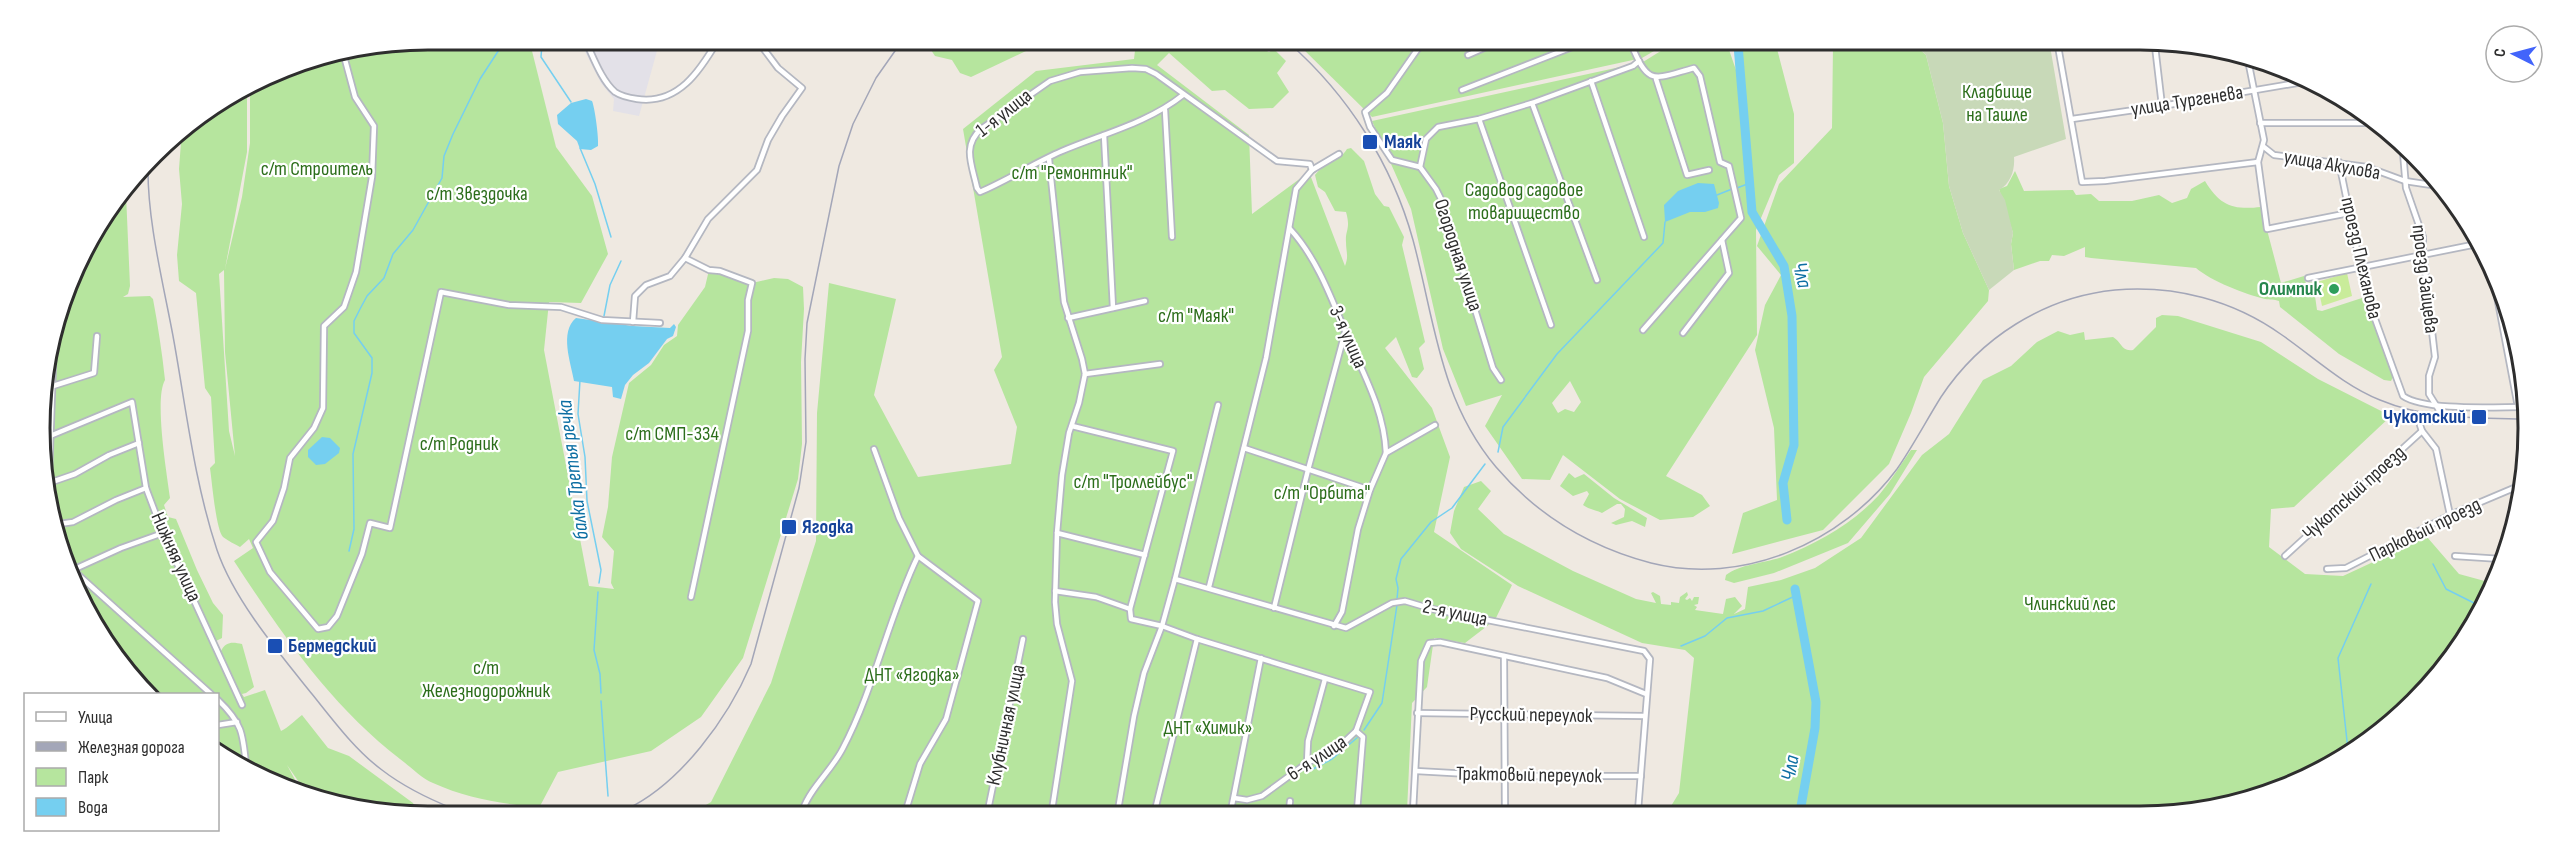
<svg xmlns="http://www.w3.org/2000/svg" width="2568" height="855" font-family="'Sofia Sans Condensed',sans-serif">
<rect width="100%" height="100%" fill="#efe9e1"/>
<!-- industrial -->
<polygon fill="#e3e1e8" points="579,40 660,40 639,116 613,111 614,99 601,83"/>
<!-- green -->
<g fill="#b6e59e" fill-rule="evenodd">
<path d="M427,39H529L556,147L592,196L608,254L581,303L549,302L544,350L589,586L614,589L611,583L614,551L602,537L608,507L612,457L629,383L651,365L664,345L677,336L678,325L705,287L709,270L720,271L752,283L774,278L788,279L803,287L804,309L801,362L802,444L798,479L743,658L701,717L651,751L558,772L539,808C502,803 468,799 433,783C421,778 411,767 400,759C331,706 281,633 234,561L253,548L249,539L240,547C235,544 228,541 223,537C216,530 212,482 210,468L215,463L211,397L205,388L196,293L179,281L177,255L182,204L179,169L182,129L247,89V152L225,269L242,197L250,143V86L279,68ZM224,270L225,352L235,456L229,431L219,274Z"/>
<polygon points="934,41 1059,42 1026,51 971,77 960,73 952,60 935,56 929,47"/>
<path d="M1136,42H1249L1269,52L1274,49L1286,61L1277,73L1289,92L1273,108L1249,109L1225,90L1212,91L1169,53L1157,65L1249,135L1252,214L1309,172L1345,266C1349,256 1346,252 1346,242C1345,230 1351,229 1346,212L1335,211L1325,192L1318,187L1315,175C1324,163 1338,163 1347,149L1351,148L1364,161L1375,194L1384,206L1389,207L1404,237L1402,245L1425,342L1419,348L1424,369L1417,378L1412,377L1396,337L1385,348L1432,408L1450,457L1434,532L1512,585L1495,620L1465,643L1434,638L1427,687L1412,703L1407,811L699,809L711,802L771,683L816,541L817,413L829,283L896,299L874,395L918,477L1011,464L1017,427L994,370L1002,357L963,129L1036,71L1134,59Z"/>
<polygon points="1297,43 1666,44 1642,58 1372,117"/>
<path d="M1672,44H1727L1736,70L1734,45H1776L1794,114V163L1779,175L1756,230L1757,335L1666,476L1702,495L1710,506L1693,517L1660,520L1620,499L1563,455L1550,480L1522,479L1485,426L1502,395L1466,406L1443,349L1411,209L1372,121L1643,62ZM1570,381L1581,402L1574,412L1565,409L1558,413L1552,403Z"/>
<polygon points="1833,45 1915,45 1926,55 1943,123 1949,186 1963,233 1989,290 1988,301 1924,377 1911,413 1889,464 1823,530 1732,554 1743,513 1777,500 1774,428 1755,350 1765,305 1781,275 1757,246 1779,184 1832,128"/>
<path d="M2015,171L2024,191L2073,190L2076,195L2091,194L2099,201H2132L2159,195L2172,203L2187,198L2191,189L2205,181C2220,206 2233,210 2261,207L2281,283L2304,276L2306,283L2313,282L2317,310L2322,311L2365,297L2393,377L2391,381L2384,380L2339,354L2280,307L2279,301C2274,299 2270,300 2265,299C2245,294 2211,281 2196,268L2091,258L2085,257V247L2064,256L2052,255L2049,261H2040L2014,270L2011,244L2013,233L1999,189L2007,186Z"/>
<path d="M126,194L130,286L128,294L123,297L150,296L153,299C158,326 162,352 165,380C154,399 167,474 170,498L164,505L168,517L176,519L197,570L213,603L223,615L222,638L216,641L221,651C226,641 233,642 242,644L254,687L246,693L242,694L244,697L265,690L281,731C289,727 294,721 302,715L328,748L349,756L413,803L416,809L351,808L303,788L287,765L299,787L218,753V694H152L119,664L52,528L42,377L79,255Z"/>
<path d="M2162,315L2178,316L2261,342L2318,379L2391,416L2294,507L2271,509L2269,547L2305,574L2343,576L2427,537L2459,574L2492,583L2477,621L2415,702L2313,776L2192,813L1668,811L1679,793L1694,658L1685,650L1642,643L1518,586L1461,549L1450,533L1454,511L1464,487L1481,481L1491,491L1478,509L1504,534L1573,571L1636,599L1656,603L1651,593L1653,592L1660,596L1661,604L1671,605V602L1679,603L1680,597L1687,592L1688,595L1685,599L1687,600L1690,598L1692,601L1694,597H1699L1698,604L1694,605L1697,607L1695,610L1723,614L1726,599L1735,597L1742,606L1734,614L1745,609L1748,587L1781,580L1815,568L1861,538L1922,455L1949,434L1983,380L2011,366L2037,342L2058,331L2070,335L2084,332L2085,340L2113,337C2122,342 2121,352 2133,350L2156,327V318Z"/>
<path d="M1911,450H1917L1890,494L1848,543L1774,573L1734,583L1725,580L1726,575C1740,564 1765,563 1782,557C1818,543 1852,524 1879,495C1891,481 1901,464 1911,450Z"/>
<path d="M1569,473L1575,478L1584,474L1614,498L1647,518L1645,527L1632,521L1616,525L1611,523L1624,517L1625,509L1621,504H1617L1602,513C1596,510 1588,509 1583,505L1589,494L1587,491L1573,496L1560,486Z"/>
</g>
<!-- cemetery -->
<path fill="#c8d9b8" d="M1915,45L2050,46L2066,139L2014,157C2015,170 2011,183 1999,190L2005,200L2013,233L2011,244L2014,270L1989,290L1963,233L1949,186L1943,123L1926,55Z"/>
<!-- pitch -->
<polygon fill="#c9ec9a" points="2347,273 2352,296 2322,306 2317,282"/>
<!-- water -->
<g fill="#75cff0">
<path d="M586,99L592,101C595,108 599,139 598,146L591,150L580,149L577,141L558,124L557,115L571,103Z"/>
<polygon points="1698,183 1714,184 1719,203 1718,208 1705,212 1690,212 1665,222 1664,205 1678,191"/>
<path d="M576,318L633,326L670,328L674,324L676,327L673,336L667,339L649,363L633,375L625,385L621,399L613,397L612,387L574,381C571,363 559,332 576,318Z"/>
<polygon points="322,437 330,438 340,448 339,453 325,464 316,465 308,457 308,450"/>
</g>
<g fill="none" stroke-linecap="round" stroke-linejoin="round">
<!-- stream -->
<g stroke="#75cff0" stroke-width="1.5">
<polyline points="540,39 542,44 541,57 571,102"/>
<polyline points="580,148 595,184 611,237"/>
<polyline points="1737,188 1750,183"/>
<polyline points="1717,195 1732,189"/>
<polyline points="604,316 610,285 621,261"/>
<polyline points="580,380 578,414 585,457 587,501 601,570 599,583"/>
<polyline points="1498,452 1503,427 1557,354 1663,243 1665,222"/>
<polyline points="349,551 354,529 353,454 372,373 372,358 354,333 354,321 360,309 367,296 384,278 393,254 413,230 442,178 444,156 453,134 480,79 506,39"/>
<polyline points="2433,564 2446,589 2482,607"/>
<polyline points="598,592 594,650 600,674 601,693"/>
<polyline points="1397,599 1398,588 1396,579 1401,559 1431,522 1452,508 1485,464"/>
<polyline points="1681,646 1705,636 1727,618 1763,611 1797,595"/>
<polyline points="601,701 608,796"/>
<polyline points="1364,730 1382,703 1397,605"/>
<polyline points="2348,750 2338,658 2371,584"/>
<polyline points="1313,769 1332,759 1358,737"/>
</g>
<!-- river -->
<g stroke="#75cff0" stroke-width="9">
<polyline points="1738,45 1752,212 1784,266 1792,316 1794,445 1783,483 1787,520"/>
<polyline points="1795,589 1816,702 1815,728 1800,812"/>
</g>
<defs>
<g id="street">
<path d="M585,40C593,56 601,80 615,92C621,96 630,98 637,99C678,105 700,71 718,40"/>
<path d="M1631,44C1649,87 1653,79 1694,68L1700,76L1720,162L1729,166L1741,218L1643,330"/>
<polyline points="2058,46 2082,182 2105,181 2258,162"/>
<polyline points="2130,46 2136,46"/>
<polyline points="2155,46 2162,106"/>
<polyline points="1468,55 1495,43"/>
<polyline points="344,56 355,97 374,126 372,177 356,272 344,307 324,326 323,408 314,428 290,458 284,488 273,521 256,542 270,572 318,629 328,627 337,616 362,554 370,523 390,528 441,292 509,305 561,307 602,320 660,323"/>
<polyline points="2248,60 2264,140 2258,162 2267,229 2349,213"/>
<polyline points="1656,79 1687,175 1709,170"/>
<polyline points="1591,81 1644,237"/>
<polyline points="1462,90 1580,44"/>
<path d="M1183,95C1148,123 1102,134 1062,151C1034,163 1008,180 980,192L977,188C972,165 962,146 981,129L1050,81L1080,72L1132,68L1146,69L1156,74L1277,161L1310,164L1312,170"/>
<polyline points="1532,103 1597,280"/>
<polyline points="1165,110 1172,237"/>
<polyline points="1479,119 1551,325"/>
<polyline points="2072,119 2162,106 2303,82"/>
<polyline points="2260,123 2375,123"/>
<polyline points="1104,135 1113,308"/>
<polyline points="2264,147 2274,155 2367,167 2405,181 2438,186"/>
<polyline points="2403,152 2406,188 2423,237 2423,253 2435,357 2429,376 2429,394 2439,410 2435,421 2423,420 2420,425 2422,431"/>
<polyline points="1049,159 1064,302 1082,359 1085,374 1079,403 1069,433 1062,475 1057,533 1055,602 1057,624 1072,681 1052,810"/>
<path d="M2339,162L2366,294L2403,396C2425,411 2493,407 2522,407"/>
<polyline points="1420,167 1392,160 1370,127 1365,112 1387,93 1422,43"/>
<path d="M1290,229C1316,257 1331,297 1345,331C1362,372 1384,408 1386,453"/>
<polyline points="685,258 709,270 720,271 752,283 748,300 748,331 691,597"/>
<polyline points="2308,278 2477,244"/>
<polyline points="2496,291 2518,407"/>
<polyline points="1068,318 1145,301"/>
<polyline points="633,322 635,296 646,285 670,276 685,258 708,219 757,170 768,140 782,116 802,88 778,68 757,40"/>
<polyline points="1683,333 1729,273 1722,240"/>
<polyline points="1085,374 1160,364"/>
<polyline points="1501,380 1493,368 1441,199 1436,189 1420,167 1426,139 1438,127 1479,119 1532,103 1633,66 1639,61"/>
<polyline points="53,386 94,373 97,336"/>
<polyline points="1072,426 1173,451 1130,609 1131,619 1162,626 1197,639 1370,692 1356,731"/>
<polyline points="50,436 132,402 146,488 163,533 242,705"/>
<polyline points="1244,448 1370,490"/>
<polyline points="874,449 899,518 918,556 978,601 946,719 920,764 906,810"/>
<polyline points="49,477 54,339"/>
<polyline points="49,483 75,474 109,455 139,443"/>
<polyline points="52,525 73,522 116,500 146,488"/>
<polyline points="1057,533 1145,555"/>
<polyline points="2285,556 2422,431 2436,449 2450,515"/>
<polyline points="2455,556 2501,559"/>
<polyline points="2327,569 2346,568 2450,515 2521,485"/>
<polyline points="74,571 211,694"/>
<polyline points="75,571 77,568 121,548 163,533"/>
<polyline points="1175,579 1346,628 1392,603 1405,601 1432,609 1644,651 1650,659 1638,811"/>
<polyline points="1209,587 1266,358 1296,189 1312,170 1339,154"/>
<polyline points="1055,591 1096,597 1130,609"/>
<polyline points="1274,608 1308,470 1345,332"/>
<polyline points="1334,626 1342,612 1358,529 1370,490 1386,453 1435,425"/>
<polyline points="1504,656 1505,811"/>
<path d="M218,700C242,723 243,733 246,765"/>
<polyline points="1417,713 1645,716"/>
<polyline points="218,725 237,722"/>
<polyline points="1307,763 1308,741 1325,679"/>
<polyline points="1416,771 1505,776 1641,776"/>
<polyline points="1234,798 1247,800 1262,796 1307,763 1338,748 1356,731 1363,737 1357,811"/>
<path d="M803,809C811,787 832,770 843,748C875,687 888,618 918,556"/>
<polyline points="988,810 1023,639"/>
<polyline points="1118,810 1134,716 1144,673 1162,626 1175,579 1218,405"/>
<polyline points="1155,810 1197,639"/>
<polyline points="1231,810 1261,658"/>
<polyline points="1289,811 1290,801"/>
<polyline points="1413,811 1421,661 1429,643 1440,642 1607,678 1646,694"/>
</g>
</defs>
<!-- street casing -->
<use href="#street" stroke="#b4b7c1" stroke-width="8"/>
<!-- street -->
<use href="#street" stroke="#fff" stroke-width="4.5"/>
<!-- rail -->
<g stroke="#a3a6b8" stroke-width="1.5">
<path d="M1289,43C1348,95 1392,164 1413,240C1435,321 1439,399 1496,467C1537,515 1590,547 1651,563C1742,586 1842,543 1897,469C1913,446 1926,421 1941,397C1980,338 2044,297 2115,290C2175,285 2233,300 2282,335C2315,358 2343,385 2380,400C2425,419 2474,418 2522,419"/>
<path d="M148,165C147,220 163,282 173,336C186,407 194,481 217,550C234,600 279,653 312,694C333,720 355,750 382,770C404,787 429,799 454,809"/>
<path d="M627,809C681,783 728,718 751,664L799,488L806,442L805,359L807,323L839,166L853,124L876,78L902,41"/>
</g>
</g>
<!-- markers -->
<g fill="#1a4fb4" stroke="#fff" stroke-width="2">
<rect x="1362" y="134" width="16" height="16" rx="3"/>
<rect x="2471" y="409" width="16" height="16" rx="3"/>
<rect x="781" y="519" width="16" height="16" rx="3"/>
<rect x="267" y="638" width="16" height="16" rx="3"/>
</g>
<circle fill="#2e9e5b" stroke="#fff" stroke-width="2" cx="2334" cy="289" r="6"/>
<g text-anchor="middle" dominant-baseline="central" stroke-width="4.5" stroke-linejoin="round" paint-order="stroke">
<!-- park labels -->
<g font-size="20" fill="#2c6e1b" stroke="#fff">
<text x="1997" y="92">Кладбище<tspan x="1997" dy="23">на Ташле</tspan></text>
<text x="317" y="169">с/т Строитель</text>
<text x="1072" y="173">с/т "Ремонтник"</text>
<text x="1524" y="190">Садовод садовое<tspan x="1524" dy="23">товарищество</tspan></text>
<text x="477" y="194">с/т Звездочка</text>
<text x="1196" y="316">с/т "Маяк"</text>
<text x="672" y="434">с/т СМП-334</text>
<text x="459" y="444">с/т Родник</text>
<text x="1133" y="482">с/т "Троллейбус"</text>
<text x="1322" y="493">с/т "Орбита"</text>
<text x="2070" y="604">Члинский лес</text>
<text x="486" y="668">с/т<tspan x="486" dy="23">Железнодорожник</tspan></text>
<text x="912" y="675">ДНТ «Ягодка»</text>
<text x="1208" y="728">ДНТ «Химик»</text>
</g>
<!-- street labels -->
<g font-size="20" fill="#2e2e2e" stroke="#fff">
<text transform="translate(2187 101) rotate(-9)">улица Тургенева</text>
<text transform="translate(1004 113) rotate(-38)">1-я улица</text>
<text transform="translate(2332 165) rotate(10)">улица Акулова</text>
<text transform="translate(1458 255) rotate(72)">Огородная улица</text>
<text transform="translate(2361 258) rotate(77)">проезд Плеханова</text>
<text transform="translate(2425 279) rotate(83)">проезд Зайцева</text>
<text transform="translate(1348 337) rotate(66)">3-я улица</text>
<text transform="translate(2354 493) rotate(-42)">Чукотский проезд</text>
<text transform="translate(2425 530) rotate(-26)">Парковый проезд</text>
<text transform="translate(176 557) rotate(66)">Нижняя улица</text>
<text transform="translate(1455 613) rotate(12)">2-я улица</text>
<text transform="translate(1531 715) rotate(1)">Русский переулок</text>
<text transform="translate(1006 725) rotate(-78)">Клубничная улица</text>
<text transform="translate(1317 758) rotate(-33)">6-я улица</text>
<text transform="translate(1529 775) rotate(1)">Трактовый переулок</text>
</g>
<!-- transit labels -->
<g font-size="20" font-weight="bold" fill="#164399" stroke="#fff" text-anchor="start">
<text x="1384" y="142">Маяк</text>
<text x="2466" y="417" text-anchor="end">Чукотский</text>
<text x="802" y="527">Ягодка</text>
<text x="288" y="646">Бермедский</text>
</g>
<!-- leisure labels -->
<g font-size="20" font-weight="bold" fill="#27864d" stroke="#fff" text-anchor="end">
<text x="2322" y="289">Олимпик</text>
</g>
<!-- water labels -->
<g font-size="21" font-style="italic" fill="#0d6fa3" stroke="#fff">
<text transform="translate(1802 275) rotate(77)">Чла</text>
<text transform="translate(573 470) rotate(-97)">балка Третья речка</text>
<text transform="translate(1790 768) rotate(-80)">Чла</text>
</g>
</g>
<!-- crop -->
<path d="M0 0H2568V855H0ZM428 50H2140A378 378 0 0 1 2518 428V428A378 378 0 0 1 2140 806H428A378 378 0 0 1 50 428V428A378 378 0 0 1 428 50Z" fill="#fff" fill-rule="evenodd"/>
<path fill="none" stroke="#2e2e2e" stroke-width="3" d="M428 50H2140A378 378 0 0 1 2518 428V428A378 378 0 0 1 2140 806H428A378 378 0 0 1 50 428V428A378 378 0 0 1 428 50Z"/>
<!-- legend -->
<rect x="24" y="693" width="195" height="138" fill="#ffffff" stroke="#ababab" stroke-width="1.5"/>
<rect x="36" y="712" width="30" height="9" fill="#ffffff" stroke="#ababab" stroke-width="1.5"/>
<text x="78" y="723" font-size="18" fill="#2e2e2e">Улица</text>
<rect x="36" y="742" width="30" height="9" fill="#a3a6b8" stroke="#ababab" stroke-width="1.5"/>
<text x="78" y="753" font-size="18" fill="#2e2e2e">Железная дорога</text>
<rect x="36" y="768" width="30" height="18" fill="#b6e59e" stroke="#ababab" stroke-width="1.5"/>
<text x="78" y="783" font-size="18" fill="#2e2e2e">Парк</text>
<rect x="36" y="798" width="30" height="18" fill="#75cff0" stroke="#ababab" stroke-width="1.5"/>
<text x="78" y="813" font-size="18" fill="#2e2e2e">Вода</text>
<!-- north arrow -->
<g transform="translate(2514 54) rotate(276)"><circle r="28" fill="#ffffff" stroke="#ababab" stroke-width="1.5"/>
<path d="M0-4.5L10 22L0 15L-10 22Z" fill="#4264fb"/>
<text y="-9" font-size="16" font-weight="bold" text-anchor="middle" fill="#2e2e2e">С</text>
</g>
</svg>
